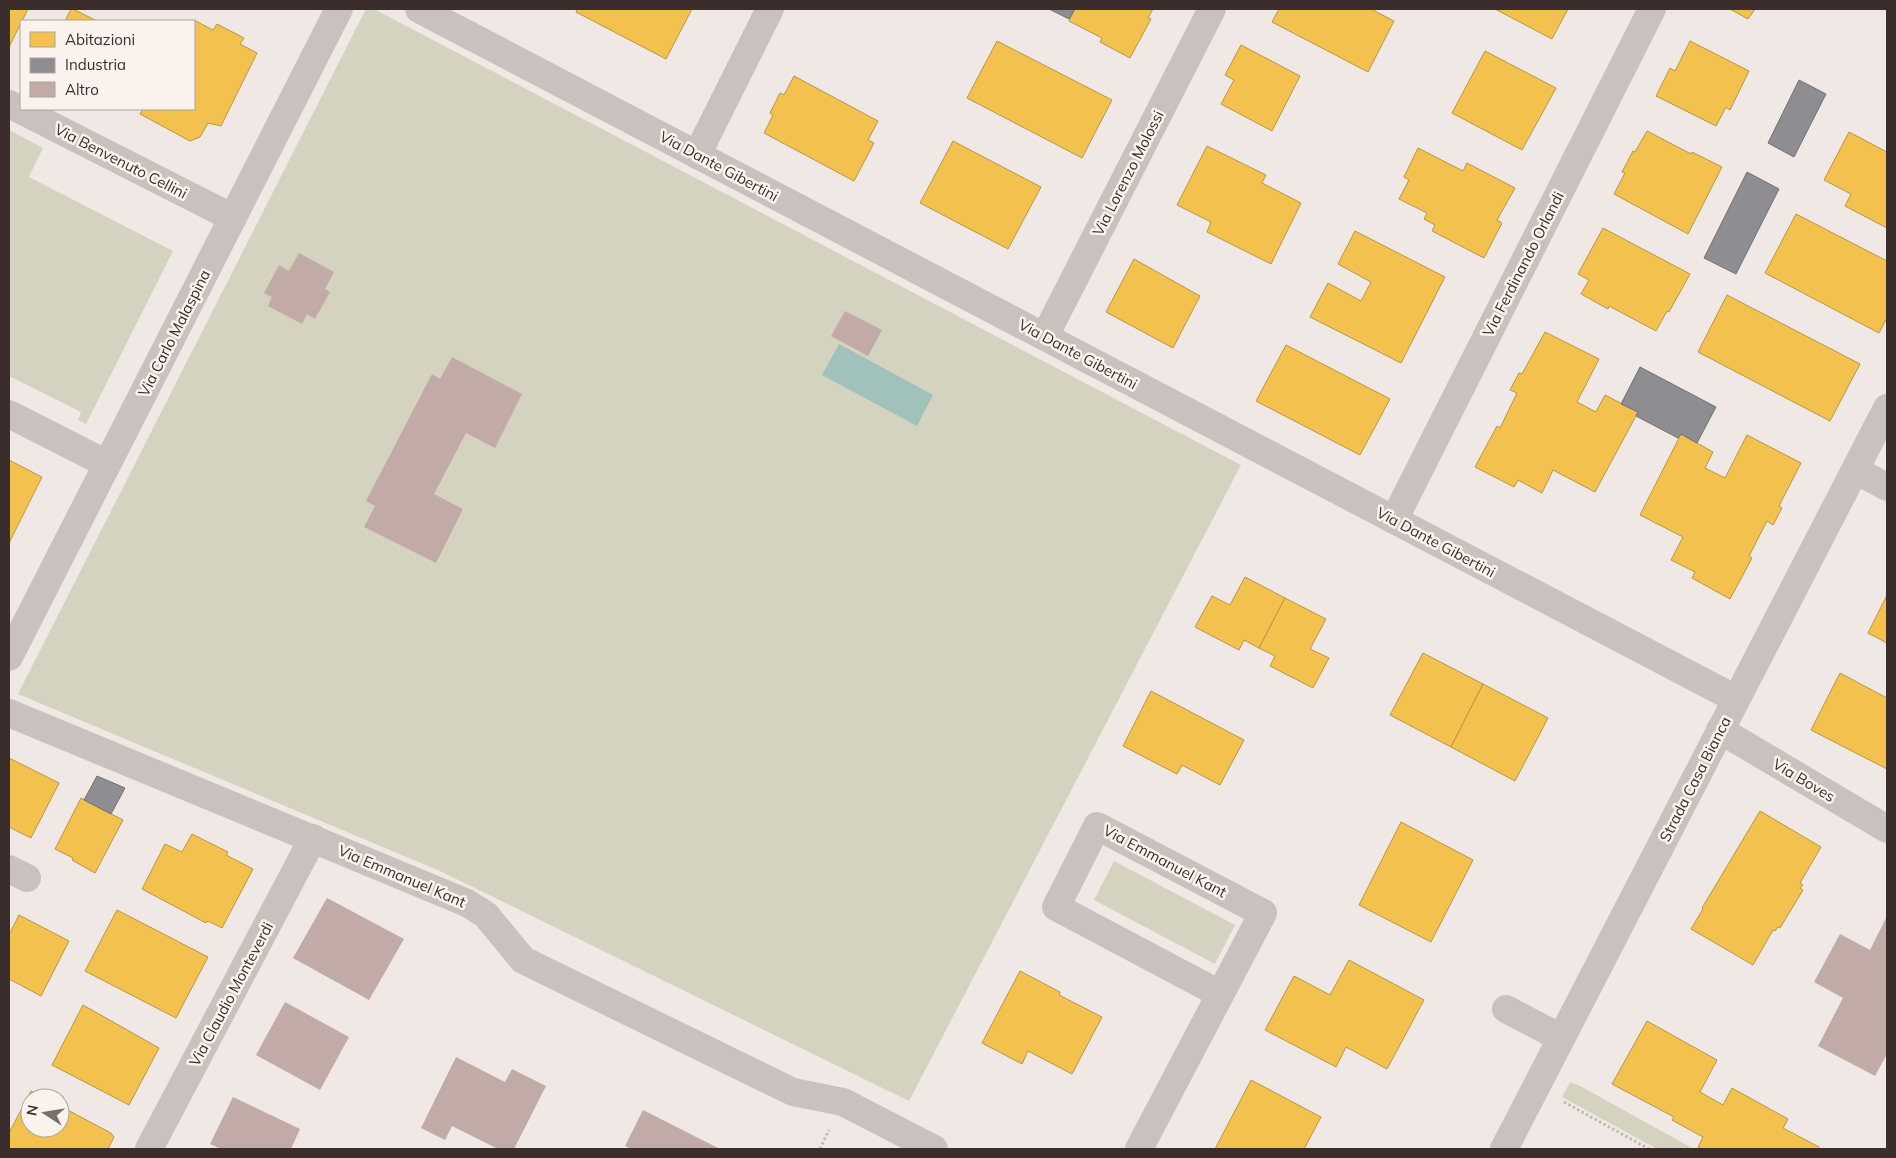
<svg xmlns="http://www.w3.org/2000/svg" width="1896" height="1158" font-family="Mulish,sans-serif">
<rect width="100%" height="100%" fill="#efe8e5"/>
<!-- green -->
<g fill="#d4d3bf">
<polygon points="366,9 374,9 1241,465 909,1101 440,871 18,694"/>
<polygon points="9,130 43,148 29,177 173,251 86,424 78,420 81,412 9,376"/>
<polygon points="1114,861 1235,925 1215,964 1094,900"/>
<polygon points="1570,1082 1580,1086 1694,1149 1657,1149 1562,1097"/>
</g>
<!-- water -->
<polygon fill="#a1c1bb" points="839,344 933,395 917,426 822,375"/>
<!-- homes -->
<g fill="#f2c14e" stroke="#bb9544">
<polygon points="9,9 28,9 9,47"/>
<polygon points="71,9 73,9 97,21 65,21"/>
<polygon points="577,9 692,9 666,59 576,12"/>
<polygon points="1075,9 1153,9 1148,18 1151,19 1130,58 1100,42 1102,38 1069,21"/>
<polygon points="1279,9 1371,9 1394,21 1368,72 1272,22"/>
<polygon points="1495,9 1568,9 1552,39"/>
<polygon points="1730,9 1755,9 1748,19"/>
<polygon points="194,20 213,30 217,24 244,38 240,44 257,53 221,126 208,123 200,137 190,141 140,114 143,109 194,109"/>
<polygon points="997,41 1112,100 1082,158 967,98"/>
<polygon points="1690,41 1749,71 1730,110 1726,107 1716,126 1656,96 1670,68 1675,71"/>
<polygon points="1241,45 1300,76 1272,131 1221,104 1234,80 1225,75"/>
<polygon points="1485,51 1556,88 1522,150 1452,113"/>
<polygon points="794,76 878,121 868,140 874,143 854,181 764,133 773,115 770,113 780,93 784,95"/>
<polygon points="1647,131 1691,154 1692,152 1722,167 1688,234 1614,194 1625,173 1622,172 1633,151 1635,152"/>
<polygon points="1849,132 1887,152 1887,228 1845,206 1851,194 1824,180"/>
<polygon points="953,141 1041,187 1008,249 920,203"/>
<polygon points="1207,146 1266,175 1262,183 1301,203 1271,264 1207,232 1211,222 1177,205"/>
<polygon points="1418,148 1463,171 1467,163 1515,188 1497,220 1502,223 1484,258 1432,231 1435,225 1424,219 1427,213 1399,199 1409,180 1404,177"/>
<polygon points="1796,214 1887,261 1887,318 1879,333 1765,273"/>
<polygon points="1603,228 1690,274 1669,312 1667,311 1656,331 1609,306 1608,309 1581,294 1589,280 1578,274"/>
<polygon points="1355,231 1445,277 1401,363 1310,317 1328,283 1361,301 1371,282 1338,264"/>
<polygon points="1134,259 1200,296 1173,348 1106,312"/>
<polygon points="1727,295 1860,364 1830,421 1698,352"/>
<polygon points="1545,332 1599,359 1577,402 1596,412 1605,395 1638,412 1595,492 1553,470 1542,493 1518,480 1514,487 1475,467 1497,426 1500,428 1517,393 1510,390 1519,373 1522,374"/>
<polygon points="1286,345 1390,399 1360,455 1256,401"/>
<polygon points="1681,434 1713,452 1705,468 1725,478 1747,435 1801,463 1779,506 1782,508 1773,525 1767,521 1749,556 1752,558 1730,599 1692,578 1695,572 1671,560 1683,537 1640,515"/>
<polygon points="9,460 42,477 9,543"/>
<polygon points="1245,577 1285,598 1259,648 1244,640 1239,650 1195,627 1212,596 1230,605"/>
<polygon points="1887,595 1887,643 1868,633"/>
<polygon points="1285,598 1326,619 1310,649 1329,658 1313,688 1270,666 1275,656 1259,648"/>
<polygon points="1423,653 1483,684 1451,747 1390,715"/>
<polygon points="1840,673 1887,698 1887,769 1811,730"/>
<polygon points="1483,684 1548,718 1515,781 1451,747"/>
<polygon points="1151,691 1244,740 1220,785 1182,765 1177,774 1123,746"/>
<polygon points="9,758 59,783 31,838 9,827"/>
<polygon points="81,798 123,820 95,873 72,860 73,858 55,849"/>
<polygon points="1760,811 1821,847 1800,883 1803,885 1800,888 1803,890 1780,928 1778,927 1775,931 1773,930 1753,965 1691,929 1703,909 1702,908"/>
<polygon points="1401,822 1473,860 1431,942 1359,905"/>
<polygon points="192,834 228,852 226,855 253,869 222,928 208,921 206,923 142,889 165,844 182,852"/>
<polygon points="117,910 208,957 176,1018 85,971"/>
<polygon points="19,915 69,941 41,996 9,979 9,935"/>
<polygon points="1349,960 1424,1000 1387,1069 1346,1047 1336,1067 1265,1030 1294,976 1330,995"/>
<polygon points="1020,971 1060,992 1059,995 1102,1017 1072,1074 1028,1051 1022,1064 982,1043"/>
<polygon points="83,1005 159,1048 129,1105 52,1065"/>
<polygon points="1647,1021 1717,1060 1700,1092 1723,1105 1732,1088 1788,1119 1783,1128 1819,1147 1818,1149 1702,1149 1698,1147 1703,1137 1672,1120 1674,1117 1612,1084"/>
<polygon points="1251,1080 1321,1117 1304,1149 1215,1149"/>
<polygon points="31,1091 45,1098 30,1098 30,1128 60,1128 60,1106 111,1133 114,1137 108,1149 9,1149 9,1133"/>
</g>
<!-- industry -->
<g fill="#8d8d92" stroke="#747073">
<polygon points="1049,9 1075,9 1069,19"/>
<polygon points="1799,80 1826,94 1794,157 1768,143"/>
<polygon points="1747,172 1779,189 1736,274 1704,258"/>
<polygon points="1640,367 1716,407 1697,443 1681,434 1678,438 1636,416 1638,412 1621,404"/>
<polygon points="97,776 125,788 111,814 84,800"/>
</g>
<!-- building -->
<g fill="#c2aaa7">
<polygon points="299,253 334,272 325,289 330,292 315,319 307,314 302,324 268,306 272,297 264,293 279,265 289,271"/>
<polygon points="845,311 882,330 868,356 831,336"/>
<polygon points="452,357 522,394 495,448 466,433 434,494 463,509 436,563 364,527 375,506 366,501 432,374 440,379"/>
<polygon points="327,898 404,939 369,1000 293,958"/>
<polygon points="1887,916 1887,1054 1875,1076 1818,1046 1843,998 1814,982 1840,934 1870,950"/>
<polygon points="285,1002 349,1037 320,1090 256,1055"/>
<polygon points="456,1057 505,1082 512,1069 546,1086 514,1149 498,1149 452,1126 445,1140 421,1128"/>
<polygon points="233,1097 300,1129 291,1149 221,1149 210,1144"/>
<polygon points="643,1110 720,1149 631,1149 625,1146"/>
</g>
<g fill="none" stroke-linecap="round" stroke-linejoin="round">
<!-- path -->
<g stroke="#c1b9b6" stroke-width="3" stroke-dasharray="2.5 2.5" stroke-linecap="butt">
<polyline points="1564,1102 1649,1149"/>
<polyline points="820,1149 829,1130"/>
</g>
<!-- minor -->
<g stroke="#c9c1bd" stroke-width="28">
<polyline points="419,9 1736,699"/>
<polyline points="9,104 233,218"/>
<polyline points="697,155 770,9"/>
<polyline points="1045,336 1212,9"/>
<polyline points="9,414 107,464"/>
<polyline points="1855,470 1887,487"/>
<polyline points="1394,520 1652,9"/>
<polyline points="9,657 339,9"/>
<polyline points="9,713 467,903 486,915 523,960 793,1092 843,1102 934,1149"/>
<polyline points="1720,730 1887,829"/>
<polyline points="9,869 27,878"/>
<polyline points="1506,1009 1561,1038"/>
<polyline points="149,1149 313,838"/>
<polyline points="1139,1149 1263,913 1097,826 1056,907 1220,994"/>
<polyline points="1504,1149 1887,408"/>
</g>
</g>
<g text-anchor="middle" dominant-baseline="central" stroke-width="5" stroke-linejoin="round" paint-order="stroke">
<!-- street labels -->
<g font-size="15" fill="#3a2d2b" stroke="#faf2ed">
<text transform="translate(121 161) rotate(27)">Via Benvenuto Cellini</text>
<text transform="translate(719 166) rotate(28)">Via Dante Gibertini</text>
<text transform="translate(1128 173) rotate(-63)">Via Lorenzo Molossi</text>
<text transform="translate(1523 264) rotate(-63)">Via Ferdinando Orlandi</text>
<text transform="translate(174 333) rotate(-63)">Via Carlo Malaspina</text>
<text transform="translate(1078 354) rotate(28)">Via Dante Gibertini</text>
<text transform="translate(1436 542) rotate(28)">Via Dante Gibertini</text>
<text transform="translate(1695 779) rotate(-63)">Strada Casa Bianca</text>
<text transform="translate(1804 780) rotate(31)">Via Boves</text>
<text transform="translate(1165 861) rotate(28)">Via Emmanuel Kant</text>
<text transform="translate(402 876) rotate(23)">Via Emmanuel Kant</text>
<text transform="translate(231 994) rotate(-62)">Via Claudio Monteverdi</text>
</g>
</g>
<!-- border -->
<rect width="1896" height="1158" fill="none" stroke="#3a2d2b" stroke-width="20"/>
<!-- legend -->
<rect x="20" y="20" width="175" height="90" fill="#faf2ed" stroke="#ada39f"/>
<rect x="30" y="32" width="25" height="15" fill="#f2c14e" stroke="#ada39f"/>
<text x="65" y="45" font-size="15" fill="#3a2d2b">Abitazioni</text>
<rect x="30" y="58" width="25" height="15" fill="#8d8d92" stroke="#ada39f"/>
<text x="65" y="70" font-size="15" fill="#3a2d2b">Industria</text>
<rect x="30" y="82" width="25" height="15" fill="#c2aaa7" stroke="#ada39f"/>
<text x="65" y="95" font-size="15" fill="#3a2d2b">Altro</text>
<!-- north arrow -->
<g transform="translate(45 1113) rotate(282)"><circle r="24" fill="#faf2ed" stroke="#ada39f"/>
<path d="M0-4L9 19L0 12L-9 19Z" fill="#796e6c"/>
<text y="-8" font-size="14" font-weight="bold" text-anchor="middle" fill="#3a2d2b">N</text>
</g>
</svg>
